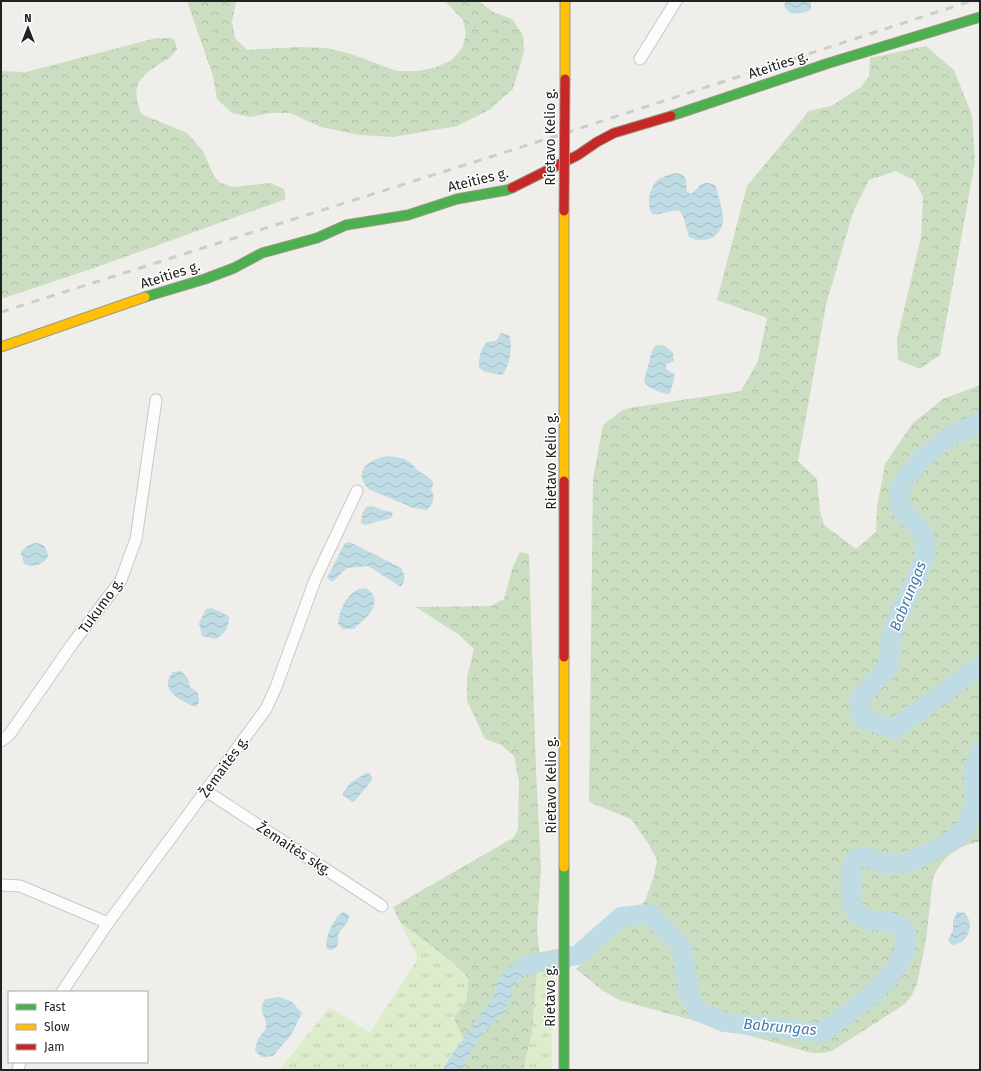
<svg xmlns="http://www.w3.org/2000/svg" width="981" height="1071" font-family="'Fira Sans',sans-serif">
<defs>
<pattern id="grass-tufts" width="24" height="20" patternUnits="userSpaceOnUse"><rect width="24" height="20" fill="#ddeccb"/><path d="M3 7l-1-3M5 7V3M7 7l1-3M15 17l-1-3M17 17v-4M19 17l1-3" fill="none" stroke="#bdcaae"/></pattern>
<pattern id="forest-crowns" width="20" height="18" patternUnits="userSpaceOnUse"><rect width="20" height="18" fill="#cbdec1"/><path d="M2 6a3 3 0 1 1 6 0M12 15a3 3 0 1 1 6 0" fill="none" stroke="#aebea6"/></pattern>
<pattern id="water-waves" width="16" height="10" patternUnits="userSpaceOnUse"><rect width="16" height="10" fill="#bfdbe3"/><path d="M0 5q4-4 8 0t8 0" fill="none" stroke="#a4bcc2"/></pattern>
</defs>
<rect width="100%" height="100%" fill="#f0eeeb"/>
<!-- grass -->
<g fill="url(#grass-tufts)">
<polygon points="400,922 451,961 468,979 467,1000 454,1017 458,1029 464,1038 448,1060 443,1070 279,1070 330,1007 370,1033 418,958"/>
<polygon points="552,969 552,1070 523,1070 532,1033 537,971"/>
</g>
<!-- forest -->
<g fill="url(#forest-crowns)">
<polygon points="187,1 237,1 236,2 232,22 235,38 247,50 298,47 327,48 351,54 397,71 417,71 434,68 452,60 462,48 466,34 463,20 445,1 479,1 493,12 512,19 523,35 524,52 513,89 489,110 457,126 393,137 359,135 321,127 290,113 269,113 251,117 232,113 217,99 213,76"/>
<path d="M156,38H171L175,41L177,49C173,56 168,59 161,63C137,78 131,86 141,114L187,133L203,151L214,176L219,182L232,187L270,183L284,189L286,199L100,266L1,299V71L26,72Z"/>
<path d="M926,46L954,70L972,115L975,162L940,355L920,369L898,360L897,340L921,237L923,197L914,180L896,171L869,180L853,212L826,305L798,461L817,479L820,511L824,525L856,549L876,532L877,507L885,464L912,424L943,399L980,385V843L978,842C958,845 941,859 933,878L926,940L917,984L912,995L905,1004L832,1051L823,1053H812L619,1000L602,990L576,969L627,922L645,901L654,876L657,860L648,843L631,819L589,802L593,479L603,425L621,411L629,408L741,391L758,361L767,318L717,300L747,186L809,111L831,106L861,87L869,76L870,58Z"/>
<polygon points="520,552 529,554 536,770 541,868 537,929 540,957 509,967 498,980 493,997 464,1038 458,1029 454,1017 467,1000 468,978 451,961 400,922 393,907 513,838 518,829 519,781 514,756 501,745 485,739 467,701 467,677 474,649 459,635 416,607 490,606 504,599 512,569"/>
<polygon points="537,971 532,1033 523,1070 461,1070 465,1061 482,1035 499,1017 512,998 514,985 523,977"/>
</g>
<!-- water -->
<g fill="url(#water-waves)">
<path d="M786,1H810L811,3V9C804,14 798,14 790,13C786,9 782,7 786,1Z"/>
<path d="M677,173C688,175 686,183 687,192L691,194C700,188 699,179 715,185C718,192 724,215 723,222C720,239 702,244 689,237L683,216L679,210C669,211 661,215 652,214C646,204 650,185 659,179C662,177 673,173 677,173Z"/>
<path d="M501,333L509,335C513,346 510,366 502,375L485,372L479,368C479,358 480,349 487,342L496,341Z"/>
<path d="M658,345L665,346L673,353L674,361L666,365V369L675,375L670,394C661,393 648,389 644,381L652,351L655,346Z"/>
<path d="M389,456L404,459L411,463L417,470L432,480L433,485L431,490C436,498 433,504 427,510L414,508L370,490C350,472 370,458 389,456Z"/>
<path d="M371,506C378,507 378,509 383,510C387,512 389,510 393,513L391,518L365,525L361,523L362,514L366,507Z"/>
<path d="M350,542L401,568C405,575 406,580 401,587L368,566L347,568L332,582L327,578L345,543Z"/>
<path d="M36,543C45,544 47,548 48,557C43,565 33,568 24,564L21,553C24,547 29,544 36,543Z"/>
<path d="M366,588C368,590 372,593 373,595C380,608 362,621 354,629H343L338,624C339,612 345,596 357,590C359,588 363,589 366,588Z"/>
<path d="M212,608L229,616C229,628 225,633 216,639L202,636L199,623L206,609Z"/>
<path d="M181,671L188,679L190,687L198,693L199,702L196,707C186,703 168,696 168,683C167,678 172,676 172,672Z"/>
<polygon points="366,773 370,774 372,777 372,780 355,801 352,802 343,795 343,793 350,783"/>
<path d="M343,912L346,913L349,916C349,923 343,926 339,933C337,937 339,942 337,946C335,949 332,950 328,950C322,942 334,916 343,912Z"/>
<path d="M957,912L965,913C975,924 969,944 952,945L950,943L948,939L953,931V921Z"/>
<polygon points="552,954 552,969 537,971 523,977 514,985 512,998 499,1017 482,1035 465,1061 461,1070 443,1070 448,1060 493,997 498,980 509,966 533,958"/>
<path d="M280,997L292,1002L302,1013L291,1035L273,1056L262,1057L255,1051C256,1048 256,1043 258,1039C261,1034 265,1033 266,1026C267,1015 257,1014 265,999Z"/>
</g>
<g fill="none" stroke-linecap="round" stroke-linejoin="round">
<!-- stream -->
<polyline stroke="#bfdbe3" stroke-width="3.5" points="975,806 980,810"/>
<!-- river -->
<g stroke="#bfdbe3" stroke-width="20">
<polyline points="980,422 948,438 920,460 900,487 899,499 902,510 919,529 925,538 926,550 921,568 893,628 887,668 861,697 859,708 863,718 894,729 976,669 980,668"/>
<polyline points="526,965 578,955 621,917 650,914 682,948 689,995 698,1011 724,1022 821,1033 872,995 894,971 904,953 906,933 900,926 890,922 869,920 858,915 851,904 851,869 855,859 867,857 886,864 901,864 921,857 955,839 966,827 975,806 973,772 980,751"/>
</g>
<defs>
<g id="street">
<polyline points="640,59 676,1"/>
<polyline points="1,741 9,735 73,643 121,580 136,539 156,400"/>
<polyline points="206,791 382,906"/>
<polyline points="1,885 20,886 108,923 266,709 276,687 315,580 357,491"/>
<polyline points="62,992 108,923"/>
<polyline points="18,1070 20,1062"/>
</g>
<g id="fast">
<polyline points="671,116 829,63 980,17"/>
<polyline points="145,297 205,279 234,268 262,253 317,238 346,225 408,215 457,199 507,190 512,188"/>
<polyline points="564,867 564,1070"/>
</g>
<g id="slow">
<polyline points="565,1 565,79"/>
<polyline points="564,211 564,481"/>
<polyline points="1,347 145,297"/>
<polyline points="564,657 564,867"/>
</g>
<g id="jam">
<polyline points="512,188 578,155 597,142 614,133 671,116"/>
<polyline points="564,481 564,657"/>
</g>
</defs>
<!-- street casing -->
<use href="#street" stroke="#c9c8c7" stroke-width="13"/>
<!-- fast casing -->
<use href="#fast" stroke="#999a82" stroke-width="11"/>
<!-- slow casing -->
<use href="#slow" stroke="#999a82" stroke-width="11"/>
<!-- jam casing -->
<use href="#jam" stroke="#999a82" stroke-width="11"/>
<!-- street -->
<use href="#street" stroke="#fdfcfc" stroke-width="11"/>
<!-- fast -->
<use href="#fast" stroke="#4caf50" stroke-width="9"/>
<!-- slow -->
<use href="#slow" stroke="#ffc107" stroke-width="9"/>
<!-- jam -->
<use href="#jam" stroke="#c62828" stroke-width="9"/>
<!-- rail -->
<polyline stroke="#ccc" stroke-width="3" stroke-dasharray="8 8" stroke-linecap="butt" points="1,312 556,136 971,1"/>
<defs>
<polyline id="jam-bridge" points="564,211 565,79"/>
</defs>
<!-- jam-bridge casing -->
<use href="#jam-bridge" stroke="#a79c86" stroke-width="11" stroke-linecap="butt"/>
<!-- jam-bridge -->
<use href="#jam-bridge" stroke="#c62828" stroke-width="9"/>
</g>
<g text-anchor="middle" dominant-baseline="central" stroke-width="3" stroke-linejoin="round" paint-order="stroke">
<!-- street labels -->
<g font-size="14" fill="#222" stroke="#fff">
<text transform="translate(778 65) rotate(-18)">Ateities g.</text>
<text transform="translate(550 137) rotate(-90)">Rietavo Kelio g.</text>
<text transform="translate(478 180) rotate(-14)">Ateities g.</text>
<text transform="translate(170 275) rotate(-18)">Ateities g.</text>
<text transform="translate(551 461) rotate(-90)">Rietavo Kelio g.</text>
<text transform="translate(101 606) rotate(-54)">Tukumo g.</text>
<text transform="translate(224 767) rotate(-54)">Žemaitės g.</text>
<text transform="translate(551 785) rotate(-90)">Rietavo Kelio g.</text>
<text transform="translate(294 849) rotate(33)">Žemaitės skg.</text>
<text transform="translate(550 996) rotate(-90)">Rietavo g.</text>
</g>
<!-- water labels -->
<g font-size="15" font-style="italic" fill="#4a7aab" stroke="#fff">
<text transform="translate(908 596) rotate(-68)">Babrungas</text>
<text transform="translate(780 1027) rotate(5)">Babrungas</text>
</g>
</g>
<!-- border -->
<rect width="981" height="1071" fill="none" stroke="#222222" stroke-width="4"/>
<!-- legend -->
<rect x="8" y="991" width="140" height="72" fill="#ffffff" stroke="#a7a7a7"/>
<rect x="16" y="1004" width="20" height="6" fill="#4caf50" stroke="#a7a7a7"/>
<text x="44" y="1011" font-size="12" fill="#222222">Fast</text>
<rect x="16" y="1024" width="20" height="6" fill="#ffc107" stroke="#a7a7a7"/>
<text x="44" y="1031" font-size="12" fill="#222222">Slow</text>
<rect x="16" y="1044" width="20" height="6" fill="#c62828" stroke="#a7a7a7"/>
<text x="44" y="1051" font-size="12" fill="#222222">Jam</text>
<!-- north arrow -->
<g transform="translate(28 28)" stroke="#ffffff" stroke-width="3" paint-order="stroke">
<path d="M0-3L7 15L0 10L-7 15Z" fill="#222222"/>
<text y="-6" font-size="11" font-weight="bold" text-anchor="middle" fill="#222222">N</text>
</g>
</svg>
